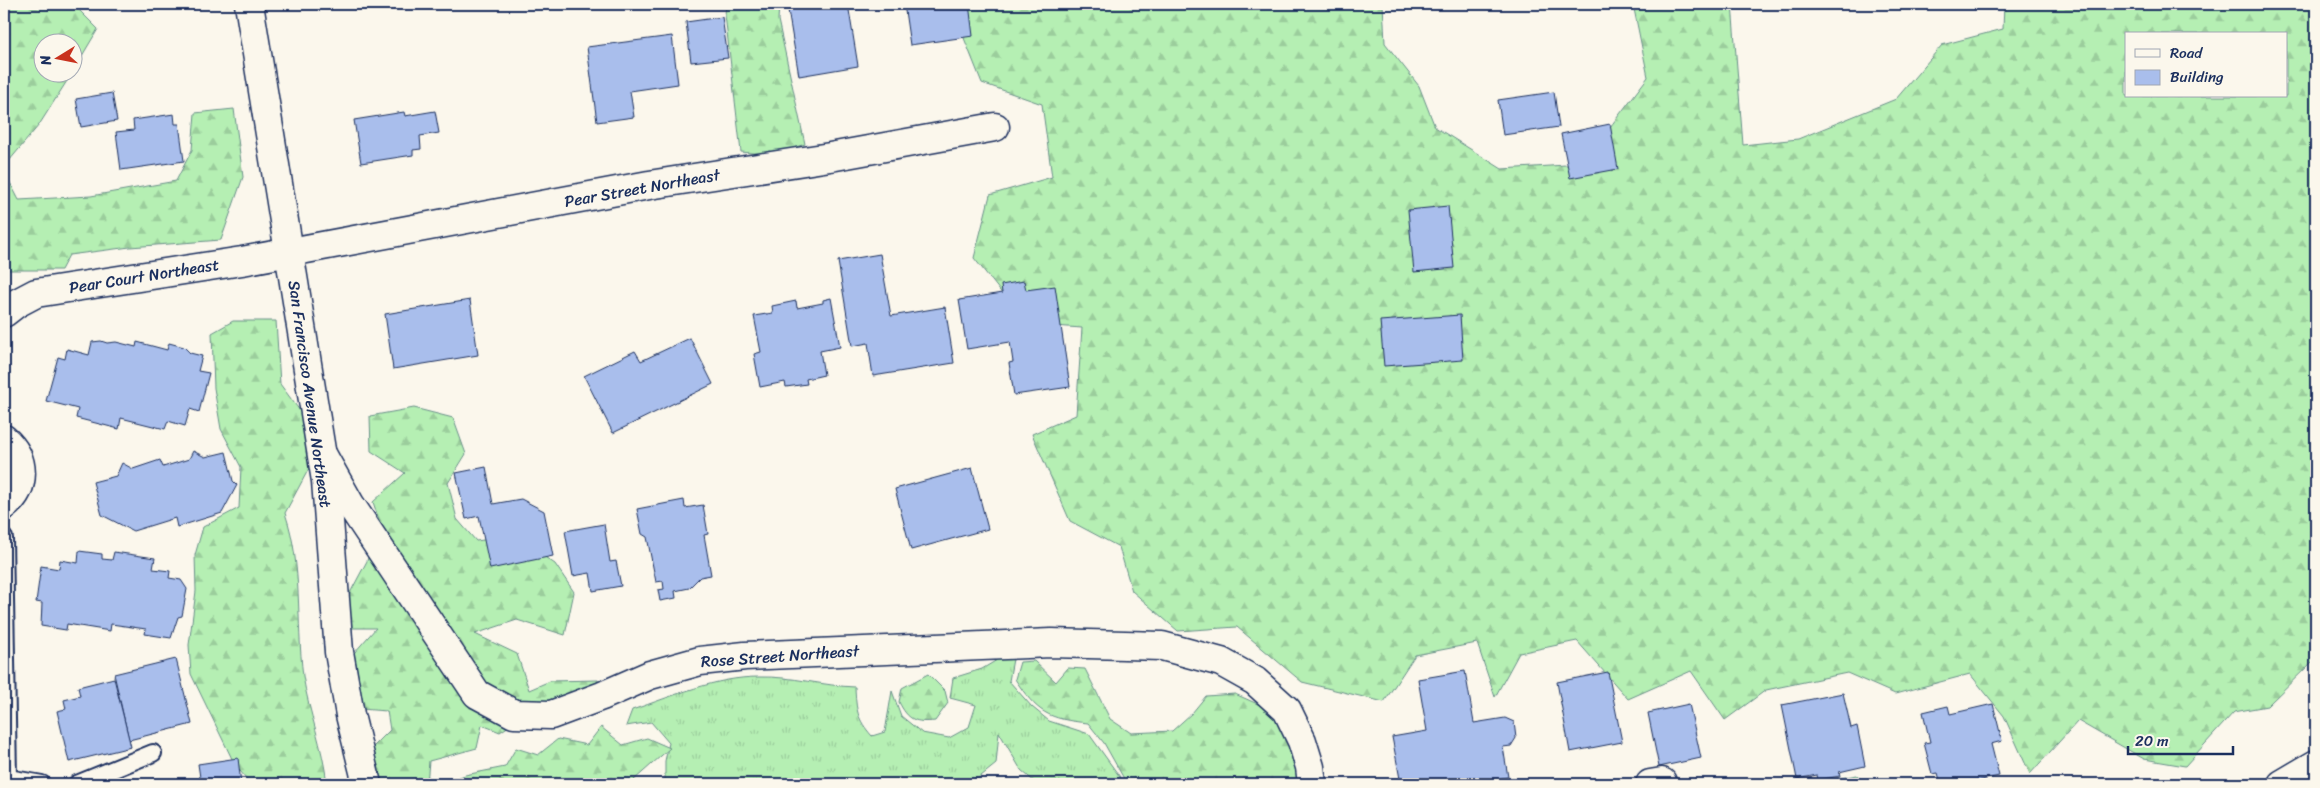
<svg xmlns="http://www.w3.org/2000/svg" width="2320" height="788" font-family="Sriracha,sans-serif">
<defs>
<pattern id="grass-tufts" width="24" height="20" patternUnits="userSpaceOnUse" patternTransform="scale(1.25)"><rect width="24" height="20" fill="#b5efb3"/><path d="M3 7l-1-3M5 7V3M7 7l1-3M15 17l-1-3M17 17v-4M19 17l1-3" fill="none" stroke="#9bcd9c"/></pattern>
<pattern id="forest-firs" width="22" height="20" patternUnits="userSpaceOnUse" patternTransform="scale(1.25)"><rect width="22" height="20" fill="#b5efb3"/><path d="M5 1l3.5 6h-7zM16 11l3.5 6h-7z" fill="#9bcd9c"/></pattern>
</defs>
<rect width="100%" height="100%" fill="#fbf7ec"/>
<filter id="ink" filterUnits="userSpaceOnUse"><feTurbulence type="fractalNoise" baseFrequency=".02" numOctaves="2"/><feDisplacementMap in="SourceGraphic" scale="10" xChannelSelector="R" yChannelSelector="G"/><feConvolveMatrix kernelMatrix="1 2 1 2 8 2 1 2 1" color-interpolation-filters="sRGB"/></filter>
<g filter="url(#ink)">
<!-- grass -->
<g fill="url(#grass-tufts)" stroke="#688f88">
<path d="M1002,657L1013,659L1009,681L1032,707L1049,721L1089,734L1125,784H1037L1021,770L999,732L996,764L976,780L975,784H668L665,782V761L669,743L651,722L626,726L632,710C673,696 716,677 759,677C792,676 823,686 855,687C856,710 857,719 872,736L885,732L892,691L901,716L922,733L949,738L969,727L976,705L950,698L953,678L982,669Z"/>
<polygon points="1857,775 1861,780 1859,784 1832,784 1836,779"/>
</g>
<!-- forest -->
<g fill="url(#forest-firs)" stroke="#688f88" fill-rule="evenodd">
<polygon points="4,4 73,4 98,29 73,71 72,42 42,42 42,72 72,73 39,125 4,167"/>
<polygon points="726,4 779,4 778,20 805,144 773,155 741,152 725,15"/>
<path d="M943,4H1383L1385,43L1419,86L1435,127L1502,169L1582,164L1648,77L1633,4H1732L1743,145L1798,139L1896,99L1942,45L2003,29L2004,4H2316V661L2312,662L2267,706L2234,712L2185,766L2144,759L2078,721L2030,774L2004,716L1970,674L1895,694L1847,673L1766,690L1725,720L1691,671L1628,699L1577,641L1519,653L1495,697L1477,643L1415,655L1384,702L1302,682L1237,627L1178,631L1132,591L1119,547L1070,521L1032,434L1076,415L1082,328L1026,324L974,258L990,195L1052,177L1042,104L982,83L958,23ZM2126,34H2286V96H2126Z"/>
<polygon points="234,109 243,177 221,240 130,247 69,255 61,270 4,270 4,171 19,200 91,196 176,181 192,150 195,113"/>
<path d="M233,321H276L280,384L306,419L314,459L285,513C303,566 296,621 303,676C309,713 323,747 327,784H251L235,765L191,674L189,645L196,591L195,555L203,527L239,508L241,467L221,429L214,388L212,333Z"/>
<polygon points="414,408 453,418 466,454 448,483 457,519 476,541 514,536 555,564 574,592 565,635 517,620 475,634 517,654 529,690 550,681 598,680 604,706 587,718 548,700 500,732 482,725 477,748 429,761 427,784 379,784 366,754 390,730 387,711 360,709 354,685 358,676 354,653 376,628 352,628 342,608 367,561 379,520 373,502 405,473 371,451 370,416"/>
<path d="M1034,661L1056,682L1068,668L1085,669L1110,719L1131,733L1172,731L1192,713L1206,696L1235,694L1269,709L1325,769V784H1127L1104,743L1088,723C1048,719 1037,713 1015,679L1020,662Z"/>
<path d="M928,674L945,691L948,703L935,721C915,723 908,720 899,702L902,688Z"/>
<polygon points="601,727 623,745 647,738 670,748 634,780 641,784 441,784 465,775 505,767 516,748 538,755 558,739 587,745"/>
</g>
<!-- building -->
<g fill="#a9beec" stroke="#1b2f5e">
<polygon points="787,4 848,4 858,66 799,76"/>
<polygon points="904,4 969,4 973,36 910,45"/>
<polygon points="722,17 728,58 691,62 686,22"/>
<polygon points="672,36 678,84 630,91 634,117 597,122 587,47"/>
<polygon points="1554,92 1559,127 1503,135 1498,100"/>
<polygon points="112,93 117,121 81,127 76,99"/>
<polygon points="435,111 439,133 420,136 421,149 413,150 413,155 361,163 354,120 404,112 405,116"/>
<polygon points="174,114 175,124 179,124 184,161 121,170 116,132 134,130 133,120"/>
<polygon points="1610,124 1618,169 1570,178 1561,134"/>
<polygon points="1448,206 1454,268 1414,272 1408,210"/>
<polygon points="880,254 891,316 945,307 954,363 873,376 868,343 852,346 838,261"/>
<polygon points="1024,281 1026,290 1055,286 1070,387 1014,395 1009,363 1013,362 1010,342 967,349 959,300 1002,293 1001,285"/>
<polygon points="831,298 840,347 820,351 824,375 806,379 807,384 786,387 785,382 760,387 754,354 761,352 754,316 773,313 772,306 796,301 797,308 823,303 823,300"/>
<polygon points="470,300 478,355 393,369 385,314"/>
<polygon points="1460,315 1463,360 1384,366 1380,321"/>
<polygon points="690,338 713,384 613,433 584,376 635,351 641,361"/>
<polygon points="101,341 107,343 116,342 136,347 137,342 167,350 169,343 184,347 190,353 202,356 198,371 209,373 199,412 190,409 185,426 168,421 165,429 121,418 119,429 76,418 78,409 46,401 58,357 65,359 67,349 89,355 92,342"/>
<polygon points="193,451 205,457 226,452 233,481 237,485 222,513 177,527 175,518 133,531 102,515 93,482 116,476 122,463 133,469 160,460 163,467 189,459"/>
<polygon points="486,467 493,504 521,499 544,511 553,556 490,569 479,516 466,519 456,473"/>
<polygon points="972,468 988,529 911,550 895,489"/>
<polygon points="684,500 685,508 703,505 708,534 704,535 711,575 700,577 689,588 675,591 676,598 660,601 658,590 664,589 663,581 656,582 647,537 642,534 637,509"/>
<polygon points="604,524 610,562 616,561 621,586 593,591 590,573 573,576 565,531"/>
<polygon points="79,551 102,554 102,559 112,560 114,552 155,558 153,569 170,571 169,578 181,580 187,589 182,616 178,617 171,638 145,634 146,629 111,624 110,631 67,624 66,630 41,626 42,603 36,602 41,566 59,569 60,560 78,563"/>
<polygon points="176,659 192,724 129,740 114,674"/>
<polygon points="1465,671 1474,723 1505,718 1514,722 1516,738 1511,746 1503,747 1508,777 1465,784 1401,784 1392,737 1427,731 1418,679"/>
<polygon points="1608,672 1622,742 1570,752 1557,682"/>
<polygon points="114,678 131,747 69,762 57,711 66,709 64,700 80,696 78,687"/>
<polygon points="1843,693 1851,728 1857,726 1865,766 1839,772 1840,776 1818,780 1817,775 1797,779 1782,705"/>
<polygon points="1689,704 1701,758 1659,767 1648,713"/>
<polygon points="1993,704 2002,741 1991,744 1999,776 1964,784 1941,784 1938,773 1932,774 1924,743 1930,742 1923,712 1948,706 1950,714"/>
<polygon points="238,758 241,784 201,784 198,764"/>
</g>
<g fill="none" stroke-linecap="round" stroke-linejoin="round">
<defs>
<g id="service">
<polyline points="4,538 8,778 42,784"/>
<polyline points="77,784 153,753"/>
</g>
<g id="minor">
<polyline points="4,313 17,303 36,293 242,261 649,185 830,157 995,127"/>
<path d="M4,439C26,458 27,488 4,506"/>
<polyline points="322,454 350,504 477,694 514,714 551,715 602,696 650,675 700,661 745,656 1051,643 1162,646 1221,662 1255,681 1287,710 1302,741 1310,767 1312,784"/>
<polyline points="1650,784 1662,782"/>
</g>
<g id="tertiary">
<polyline points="249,4 326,481 339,652 350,715 367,784"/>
<polyline points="2282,784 2316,764"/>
</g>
</defs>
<!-- service casing -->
<use href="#service" stroke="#1b2f5e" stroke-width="20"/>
<!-- minor casing -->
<use href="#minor" stroke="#1b2f5e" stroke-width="31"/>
<!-- tertiary casing -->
<use href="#tertiary" stroke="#1b2f5e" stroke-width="31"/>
<!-- service -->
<use href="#service" stroke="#fbf7ec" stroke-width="16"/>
<!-- minor -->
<use href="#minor" stroke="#fbf7ec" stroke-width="28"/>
<!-- tertiary -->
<use href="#tertiary" stroke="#fbf7ec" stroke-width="28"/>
</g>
</g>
<g text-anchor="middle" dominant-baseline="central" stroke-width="4.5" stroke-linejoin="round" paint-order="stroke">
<!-- street labels -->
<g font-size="16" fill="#1b2f5e" stroke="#fbf7ec">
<text transform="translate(642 188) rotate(-10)">Pear Street Northeast</text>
<text transform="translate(144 276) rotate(-9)">Pear Court Northeast</text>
<text transform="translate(310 394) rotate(82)">San Francisco Avenue Northeast</text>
<text transform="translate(780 656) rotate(-4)">Rose Street Northeast</text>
</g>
</g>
<!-- margin -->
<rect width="2320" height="788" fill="none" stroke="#fbf7ec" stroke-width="20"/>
<rect x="10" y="10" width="2300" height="768" fill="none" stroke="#1b2f5e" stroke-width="2" filter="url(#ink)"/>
<!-- legend -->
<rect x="2125" y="32" width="162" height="65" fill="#fbf7ec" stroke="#a1a7b3"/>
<rect x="2135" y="49" width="25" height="8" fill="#fbf7ec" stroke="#a1a7b3"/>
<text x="2170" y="58" font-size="15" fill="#1b2f5e">Road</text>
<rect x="2135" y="70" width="25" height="15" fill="#a9beec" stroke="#a1a7b3"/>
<text x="2170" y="82" font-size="15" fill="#1b2f5e">Building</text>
<!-- north arrow -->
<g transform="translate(58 58) rotate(260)"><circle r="24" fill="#fbf7ec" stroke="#a1a7b3"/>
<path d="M0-4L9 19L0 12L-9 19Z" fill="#c8321e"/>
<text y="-8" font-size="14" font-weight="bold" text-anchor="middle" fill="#1b2f5e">N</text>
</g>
<!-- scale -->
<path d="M2128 746v8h105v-8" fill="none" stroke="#1b2f5e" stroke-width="2.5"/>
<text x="2135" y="746" font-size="15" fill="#1b2f5e" stroke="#fbf7ec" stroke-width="4" paint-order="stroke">20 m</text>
</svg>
